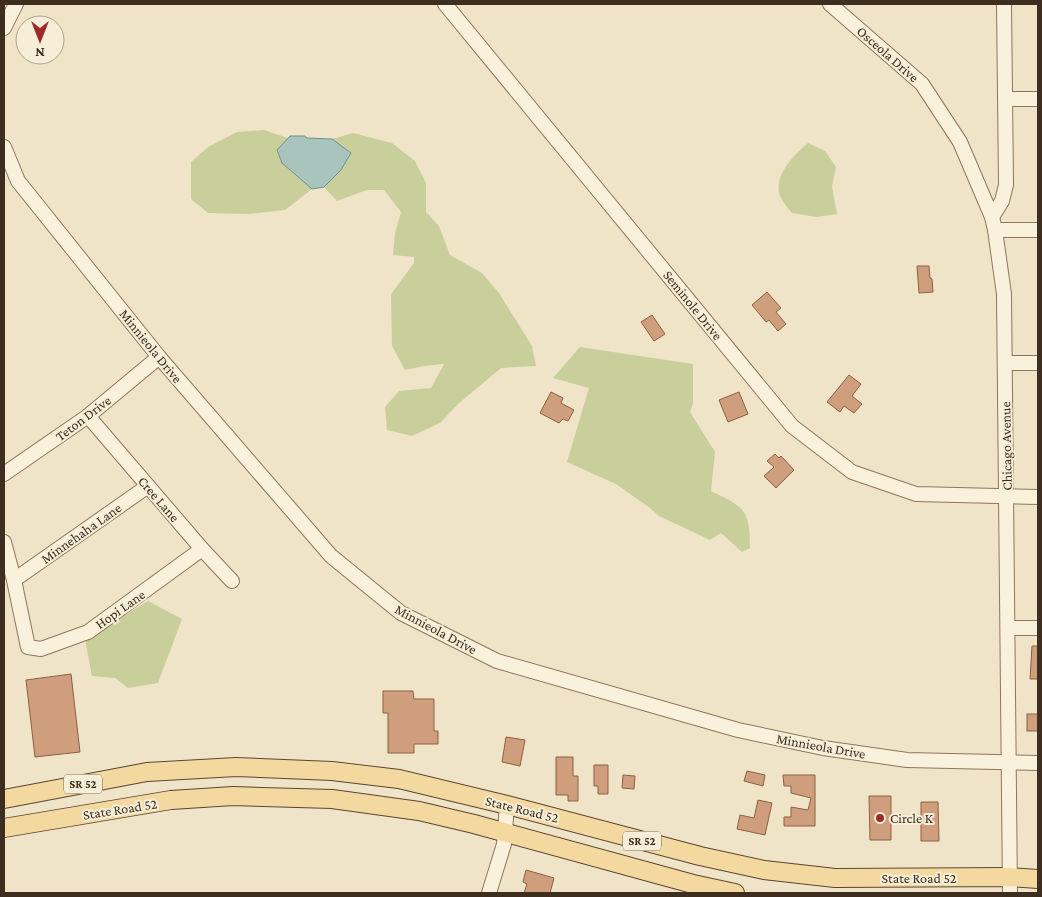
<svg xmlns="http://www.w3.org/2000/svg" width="1042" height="897" font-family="'Crimson Pro',serif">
<rect width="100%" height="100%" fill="#f0e4c8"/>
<!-- green -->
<g fill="#c9cf9b">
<polygon points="264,130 288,138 277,150 282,163 312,189 285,210 249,214 208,213 191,199 191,162 208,147 237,132"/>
<polygon points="353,133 392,143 415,161 426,183 426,212 439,226 450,255 482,273 499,293 532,346 536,366 501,368 458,404 440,423 412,436 387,430 385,407 399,391 431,388 444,364 424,366 405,370 392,346 391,294 414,263 414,257 393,255 395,233 401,212 384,190 367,190 337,201 324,187 341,170 351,154 332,139"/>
<path d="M808,143L825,151L836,167L832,186L837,214L816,217L792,213C789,209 785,205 782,200C770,178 793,156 808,143Z"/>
<path d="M580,347L693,364V403L690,412L715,452L711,491C744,507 750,509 750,548L742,552L721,533L710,540L659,516L650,508L616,484L567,462L589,388L553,378Z"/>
<polygon points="148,601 182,619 158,683 128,688 115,678 92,676 85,639"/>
</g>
<!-- water -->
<polygon fill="#a9c4bc" stroke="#6f938a" points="290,136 305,136 307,138 332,139 351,153 341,170 324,187 312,189 282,163 277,150"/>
<!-- building -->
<g fill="#cf9f7d" stroke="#8d5f41">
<polygon points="917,266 929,266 930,278 932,279 933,292 919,293"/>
<polygon points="767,292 781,308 776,312 786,324 778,331 769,320 766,322 752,305"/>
<polygon points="652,315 665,334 654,341 641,322"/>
<polygon points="849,375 861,384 852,396 862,404 854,413 844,406 840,412 827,402"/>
<polygon points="551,392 563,398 561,403 574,410 568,421 563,419 559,423 540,413"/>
<polygon points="739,392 748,414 728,422 719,400"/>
<polygon points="775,454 779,458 781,456 794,470 776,488 764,476 774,467 767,461"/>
<polygon points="1032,646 1038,646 1038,679 1030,679"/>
<polygon points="71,674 80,752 35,757 26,680"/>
<polygon points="383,691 413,691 414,699 434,699 434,731 438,731 438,744 414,744 414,753 388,753 388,713 383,713"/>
<rect x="1027" y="714" width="11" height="17"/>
<polygon points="506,737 525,740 520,766 502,762"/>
<polygon points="556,757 573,757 573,776 578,776 578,801 568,801 568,795 556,795"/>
<polygon points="594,765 608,765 608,794 598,794 598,786 594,786"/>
<polygon points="747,771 765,775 763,786 744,781"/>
<polygon points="623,775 635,776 634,789 622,788"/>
<polygon points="783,775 815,775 815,826 784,826 784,817 791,817 791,807 808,810 811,798 791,793 791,786 784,786"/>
<polygon points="869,796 891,796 891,840 870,840"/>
<polygon points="758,800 772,803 765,835 737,829 740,815 754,818"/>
<polygon points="921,802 938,802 939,841 921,841"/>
<polygon points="526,870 554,878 550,893 524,893 527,884 523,882"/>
</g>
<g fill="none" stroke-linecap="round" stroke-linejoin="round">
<defs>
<g id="minor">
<polyline points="445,4 792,426 852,472 916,494 1038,497"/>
<polyline points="830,4 922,84 960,142 992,217 995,230 1004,294 1010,893"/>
<polyline points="4,28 16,4"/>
<polyline points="1005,99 1038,99"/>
<polyline points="4,147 18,181 159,357 331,556 401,613 497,661 738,730 823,748 907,760 1038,763"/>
<polyline points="992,217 1002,201 1006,185 1004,4"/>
<polyline points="995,230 1038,230"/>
<polyline points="1005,363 1038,363"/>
<polyline points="88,416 202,549 232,581"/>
<polyline points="4,474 88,416 159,357"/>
<polyline points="4,542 14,580 28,647 41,649 88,632 202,549"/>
<polyline points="14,580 148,486"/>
<polyline points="1008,628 1038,628"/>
<polyline points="489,893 504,844 507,805"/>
</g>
<g id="major">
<polyline points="4,799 147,772 236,767 332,771 399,779 507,805 700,856 764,870 835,878 1010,877 1038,879"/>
<polyline points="4,828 171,800 233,796 332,799 419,811 474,824 693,884 735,893"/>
</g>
</defs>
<!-- minor casing -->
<use href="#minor" stroke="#8d765c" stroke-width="16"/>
<!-- major casing -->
<use href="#major" stroke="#5b4430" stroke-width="20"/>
<!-- minor -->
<use href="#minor" stroke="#faf1dc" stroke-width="14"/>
<!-- major -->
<use href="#major" stroke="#f3d9a0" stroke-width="18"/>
</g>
<!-- markers -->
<circle fill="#9e2a2b" stroke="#f7eed8" stroke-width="2" cx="880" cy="818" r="5"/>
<g text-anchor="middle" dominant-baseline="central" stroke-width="4" stroke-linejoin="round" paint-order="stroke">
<!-- shield labels -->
<g fill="#f7eed8" stroke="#756857" stroke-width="1">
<rect x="64" y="774.5" width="38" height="19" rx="4"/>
<rect x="623" y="831.5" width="38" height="19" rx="4"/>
</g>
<g font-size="12" font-weight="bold" fill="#3d2e20">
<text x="83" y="784">SR 52</text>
<text x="642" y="841">SR 52</text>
</g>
<!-- street labels -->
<g font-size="14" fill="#3d2e20" stroke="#f7eed8">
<text transform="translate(888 54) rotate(41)">Osceola Drive</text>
<text transform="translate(693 305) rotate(51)">Seminole Drive</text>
<text transform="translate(151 346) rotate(51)">Minnieola Drive</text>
<text transform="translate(83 418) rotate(-37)">Teton Drive</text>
<text transform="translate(1006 446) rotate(-91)">Chicago Avenue</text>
<text transform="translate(159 499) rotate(49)">Cree Lane</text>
<text transform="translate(81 533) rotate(-35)">Minnehaha Lane</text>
<text transform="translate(120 609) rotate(-35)">Hopi Lane</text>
<text transform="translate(436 629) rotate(28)">Minnieola Drive</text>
<text transform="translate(821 746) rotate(10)">Minnieola Drive</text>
<text transform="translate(120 809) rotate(-9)">State Road 52</text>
<text transform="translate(522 809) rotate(14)">State Road 52</text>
<text x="919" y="878">State Road 52</text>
</g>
<!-- poi labels -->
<g font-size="14" fill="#3d2e20" stroke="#f7eed8" text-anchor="start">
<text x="890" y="818">Circle K</text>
</g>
</g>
<!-- border -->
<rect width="1042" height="897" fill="none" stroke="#3d2e20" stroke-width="10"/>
<!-- north arrow -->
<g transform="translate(40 40) rotate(180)"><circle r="24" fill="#f7eed8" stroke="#ada18e"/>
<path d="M0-4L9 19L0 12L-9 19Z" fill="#9e2a2b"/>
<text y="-8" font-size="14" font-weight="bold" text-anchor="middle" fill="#3d2e20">N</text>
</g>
</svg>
